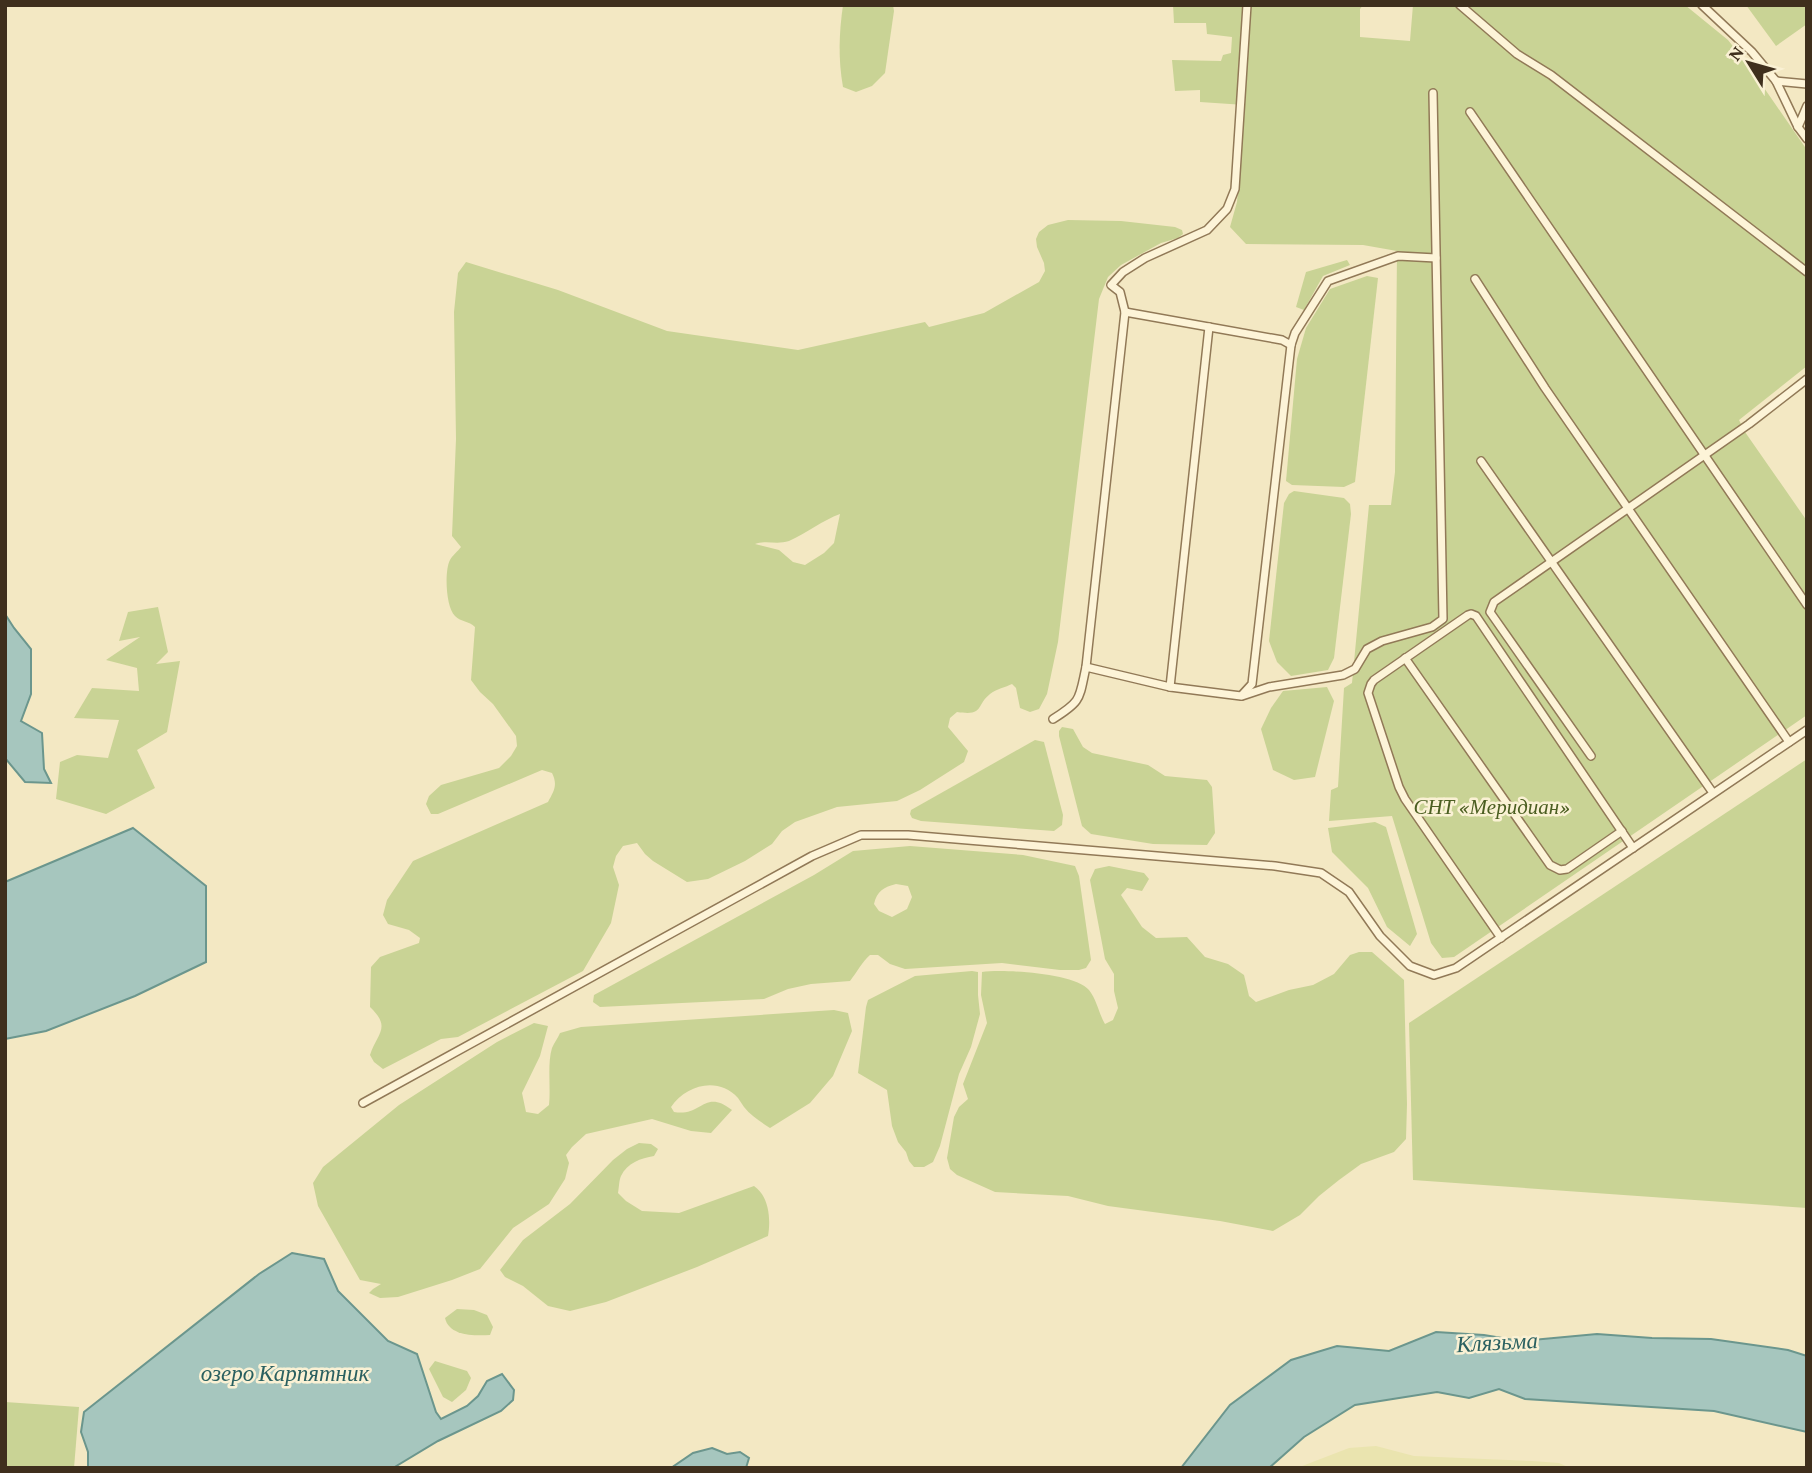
<svg xmlns="http://www.w3.org/2000/svg" width="1812" height="1473" font-family="'Crimson Pro',serif">
<rect width="100%" height="100%" fill="#f3e8c3"/>
<!-- farmland -->
<polygon fill="#eae4af" points="1376,1446 1414,1456 1532,1461 1559,1463 1570,1468 1297,1468 1349,1448"/>
<!-- green -->
<g fill="#c9d395" fill-rule="evenodd">
<path d="M843,5H893L894,11L885,73L872,86L856,92L843,87C838,59 839,33 843,5Z"/>
<polygon points="1173,5 1363,5 1360,9 1360,37 1410,41 1413,5 1685,5 1728,40 1751,69 1807,150 1807,366 1739,420 1745,432 1807,521 1807,715 1454,957 1442,958 1431,943 1392,816 1329,821 1331,790 1338,787 1344,688 1352,683 1369,505 1391,505 1395,472 1397,251 1363,245 1246,244 1230,227 1237,202 1245,105 1200,102 1200,90 1175,91 1172,60 1221,61 1223,55 1231,53 1232,37 1207,34 1206,23 1174,23"/>
<polygon points="1746,5 1807,5 1807,24 1776,46"/>
<path d="M1068,220L1121,221L1175,227L1182,230L1183,234L1178,238L1161,243L1121,265L1108,277L1099,299L1058,642L1047,694L1039,709L1030,712L1020,708L1016,688L1012,684C1006,687 996,689 990,694C975,706 985,716 957,712L950,718L948,727L968,751L964,762L920,790L897,801L837,807L795,822L782,831L772,844L745,861L708,879L687,882L653,861L645,854L637,843L623,846L616,856L613,867L619,885L611,923L583,971L458,1037L441,1039L383,1069L374,1062L370,1055C377,1033 392,1028 370,1007L371,967L380,957L419,943L420,938L409,930L388,924L383,915L387,900L413,861L548,802C554,791 558,785 552,773L542,770L438,814H431L426,804L429,796L441,785L499,768L511,756L517,746L516,736L493,704L480,692L471,680L475,627C469,621 461,622 455,616C446,608 444,571 450,560C452,556 458,551 461,547L452,536L456,439L454,312L458,273L466,262L558,290L667,331L798,350L925,322L929,327L984,313L1039,282L1045,271L1044,263L1037,247L1036,239L1039,232L1048,225ZM840,514L834,543L824,553L805,565L793,562L779,550L755,544C766,540 777,545 789,541C807,533 823,520 840,514Z"/>
<polygon points="1347,260 1350,265 1323,276 1304,310 1296,307 1306,272"/>
<polygon points="1367,276 1378,278 1355,482 1344,487 1292,485 1286,481 1297,359 1306,328 1330,289"/>
<polygon points="1294,491 1344,498 1350,504 1351,514 1334,658 1328,670 1291,676 1277,662 1269,641 1284,503 1289,494"/>
<polygon points="158,607 168,652 156,664 180,661 167,732 137,750 155,788 106,814 56,799 60,762 77,755 108,758 119,720 74,718 92,688 139,691 137,668 106,660 140,637 119,641 128,612"/>
<polygon points="1327,687 1334,701 1315,777 1294,780 1273,770 1261,729 1271,708 1283,691"/>
<polygon points="1062,727 1073,729 1083,747 1092,753 1148,765 1165,776 1207,780 1212,787 1215,833 1207,845 1153,844 1091,834 1082,826 1059,736 1059,731"/>
<polygon points="1035,740 1044,742 1063,815 1062,825 1054,831 921,821 912,818 910,814 911,810"/>
<polygon points="1807,759 1807,1208 1413,1180 1409,1023"/>
<polygon points="1375,822 1386,827 1417,934 1410,946 1387,927 1368,888 1332,852 1328,828"/>
<path d="M910,846L1023,855L1075,866L1079,876L1091,960L1086,968L1079,970H1060L1002,963L905,969L890,964L878,955H870C862,962 857,972 850,981L811,984L788,989L764,999L600,1007L593,1002L594,995L814,875L853,851ZM896,884L908,886L912,897L907,909L892,917L879,911L874,904C877,891 884,887 896,884Z"/>
<path d="M1109,866L1144,873L1149,879L1142,891L1127,888L1121,895L1142,927L1156,938L1187,937L1205,957L1228,964L1244,975L1249,996L1256,1002L1289,990L1313,985L1334,974L1350,955L1359,952H1372L1404,980L1407,1104L1406,1139L1394,1152L1361,1164L1339,1180L1319,1196L1300,1215L1273,1231L1220,1221L1108,1206L1068,1196L995,1192L957,1175L950,1169L947,1158L954,1117L959,1107L968,1099L963,1084L987,1023L981,995L982,972C1003,969 1075,973 1089,990C1097,1000 1099,1014 1105,1024L1113,1020L1118,1008L1114,991V974L1105,959L1090,880L1095,869Z"/>
<polygon points="972,971 978,972 978,995 980,1014 971,1047 959,1074 940,1146 933,1162 924,1167 914,1167 909,1161 906,1152 898,1142 892,1126 887,1090 858,1073 866,1007 868,1000 915,976"/>
<path d="M834,1010L848,1013L852,1031L833,1076L810,1103L770,1128C761,1122 751,1116 744,1107C742,1104 740,1101 738,1098C718,1076 686,1085 671,1107L674,1112C702,1117 704,1088 732,1110L711,1133L691,1131L652,1119L586,1134L572,1147L566,1155L569,1163L565,1179L549,1204L513,1228L480,1269L452,1280L398,1297L380,1298L369,1293L373,1289L381,1284L360,1280L318,1206L313,1183L323,1167L399,1105L497,1042L534,1023L548,1026L540,1056L522,1093L526,1112L538,1114L549,1105C551,1088 547,1064 552,1048C554,1043 558,1038 560,1033L581,1027Z"/>
<path d="M639,1143L651,1144L658,1149L654,1156C641,1158 627,1163 621,1176C619,1180 619,1188 618,1193L626,1201L642,1211L679,1213L754,1186C769,1196 771,1219 768,1236L697,1267L606,1302L570,1311L548,1306L523,1286L505,1277L500,1270L523,1240L570,1204L613,1160L627,1149Z"/>
<path d="M457,1309L474,1310L487,1315L493,1327L490,1335C474,1336 449,1336 445,1318Z"/>
<polygon points="435,1361 467,1371 471,1378 466,1390 452,1402 443,1397 429,1369"/>
<polygon points="5,1402 79,1407 74,1468 5,1468"/>
</g>
<!-- water -->
<g fill="#a6c6be" stroke="#6b968d" stroke-width="2">
<polygon points="5,614 14,628 31,649 31,694 21,721 42,733 44,769 51,783 25,782 5,758"/>
<polygon points="133,828 206,886 206,962 135,996 46,1031 5,1039 5,882"/>
<polygon points="292,1253 324,1259 338,1291 388,1341 417,1354 436,1412 441,1419 467,1406 478,1396 487,1381 502,1374 514,1390 513,1400 501,1411 438,1441 393,1468 88,1468 88,1452 81,1432 84,1412 259,1274"/>
<polygon points="1436,1332 1484,1335 1520,1341 1597,1334 1652,1338 1711,1339 1788,1350 1807,1356 1807,1432 1714,1411 1525,1399 1499,1389 1469,1398 1437,1392 1355,1405 1304,1437 1269,1468 1181,1468 1230,1405 1291,1360 1337,1346 1389,1351"/>
<polygon points="712,1448 727,1454 740,1452 749,1458 746,1468 671,1468 693,1453"/>
</g>
<g fill="none" stroke-linecap="round" stroke-linejoin="round">
<defs>
<g id="minor">
<polyline points="1460,5 1517,54 1551,75 1807,272"/>
<polyline points="1702,5 1752,52 1776,81 1798,127 1807,139"/>
<polyline points="1776,81 1807,84"/>
<polyline points="1470,112 1807,605"/>
<polyline points="1798,127 1807,106"/>
<polyline points="1475,279 1545,388 1789,742"/>
<polyline points="1125,312 1120,292 1111,285 1123,272 1145,258 1207,230 1227,209 1235,189 1247,5"/>
<polyline points="1481,461 1713,793"/>
<polyline points="1405,658 1550,865 1560,870 1567,869 1622,831"/>
<polyline points="1086,667 1125,312 1282,340 1291,345"/>
<polyline points="1170,687 1209,327"/>
<polyline points="1242,696 1269,687 1343,675 1355,669 1367,649 1382,641 1432,627 1443,619 1433,93"/>
<path d="M1053,719C1082,701 1079,699 1086,667L1170,687L1241,696L1252,684L1291,345L1295,333L1328,281L1398,256L1436,258"/>
<polyline points="1591,756 1490,612 1494,602 1749,424 1807,379"/>
<polyline points="1501,938 1405,799 1399,787 1368,693 1371,684 1374,680 1468,615 1471,614 1476,616 1633,848"/>
<polyline points="363,1103 812,856 861,835 908,835 1275,866 1321,873 1349,892 1380,936 1410,966 1434,975 1456,968 1807,730"/>
</g>
</defs>
<!-- minor casing -->
<use href="#minor" stroke="#917957" stroke-width="10"/>
<!-- minor -->
<use href="#minor" stroke="#fdf4d8" stroke-width="7"/>
</g>
<g text-anchor="middle" dominant-baseline="central" stroke-width="5" stroke-linejoin="round" paint-order="stroke">
<!-- park labels -->
<g font-size="21" font-style="italic" fill="#4b5e21" stroke="#faf1d4">
<text x="1492" y="807">СНТ «Меридиан»</text>
</g>
<!-- water labels -->
<g font-size="23" font-style="italic" fill="#2a6060" stroke="#faf1d4">
<text transform="translate(1497 1342) rotate(-3)">Клязьма</text>
<text x="285" y="1373">озеро Карпятник</text>
</g>
</g>
<!-- border -->
<rect width="1812" height="1473" fill="none" stroke="#3f2f1d" stroke-width="14"/>
<!-- north arrow -->
<g transform="translate(1749 63) rotate(307)" stroke="#faf1d4" stroke-width="5" paint-order="stroke">
<path d="M0-5L12 26L0 18L-12 26Z" fill="#3f2f1d"/>
<text y="-10" font-size="19" font-weight="bold" text-anchor="middle" fill="#3f2f1d">N</text>
</g>
</svg>
